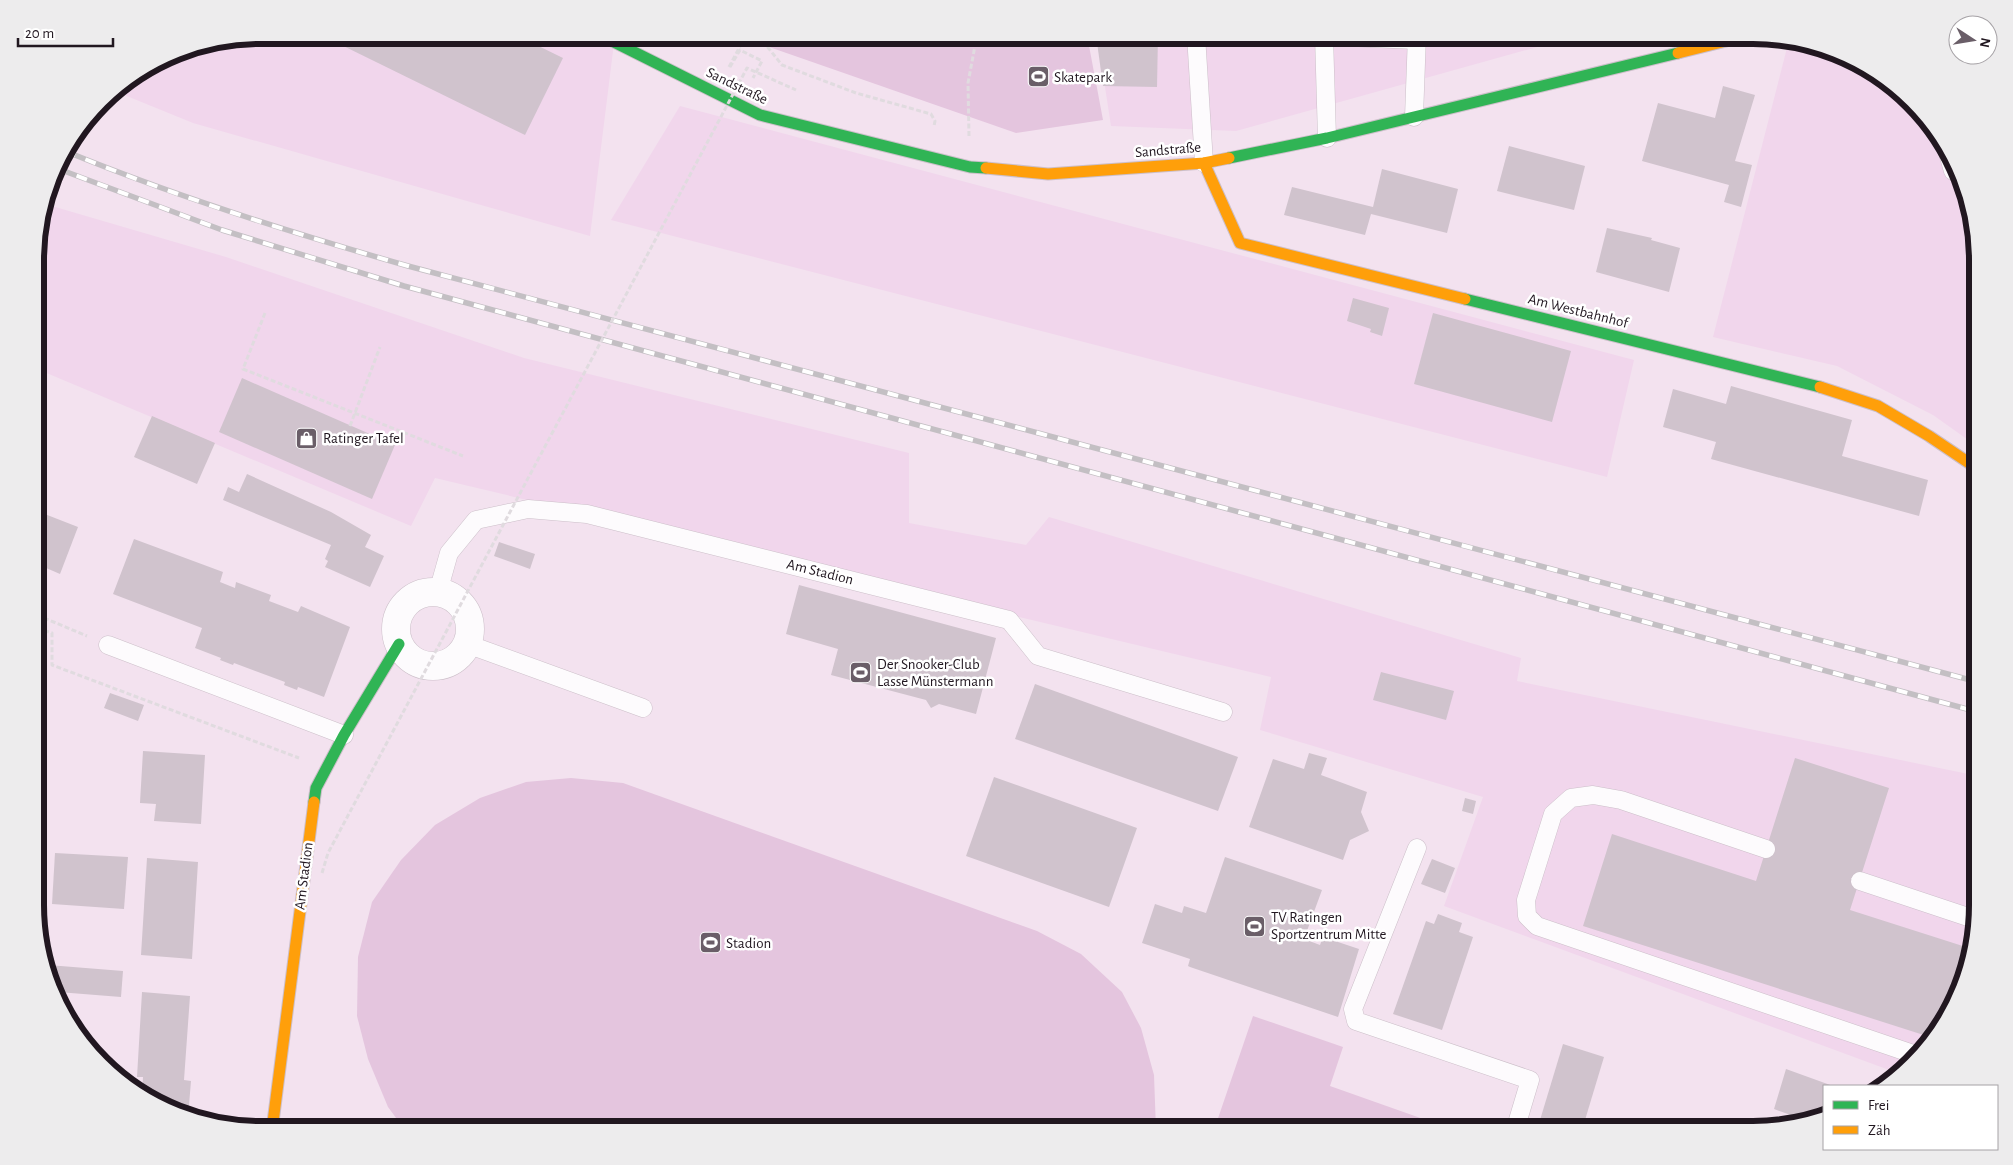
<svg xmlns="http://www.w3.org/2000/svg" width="2013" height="1165" font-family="'Alegreya Sans',sans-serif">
<rect width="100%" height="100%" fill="#f3e2ef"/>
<!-- built -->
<g fill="#f1d6ec">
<polygon points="259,35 615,35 590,236 193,123 112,90 174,52"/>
<polygon points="1097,35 1580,35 1236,131 1111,126"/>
<polygon points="1789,40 1812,43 1866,65 1940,135 1966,187 1977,244 1978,447 1933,415 1837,366 1713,337"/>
<polygon points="680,106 1634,360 1607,477 611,220"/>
<polygon points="45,204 226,257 524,358 909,453 909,523 1026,545 1049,517 1521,658 1517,681 1978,776 1978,920 1948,1018 1912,1065 1900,1074 1444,906 1483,797 1260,730 1271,677 435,478 411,526 37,369 37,230"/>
</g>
<!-- green -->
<g fill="#e4c5de">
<polygon points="735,35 1087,35 1103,120 1016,133"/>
<polygon points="571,778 623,783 1037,931 1081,954 1122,992 1141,1028 1154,1075 1156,1130 405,1130 388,1107 368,1059 357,1016 358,957 372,902 401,860 435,825 480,798 526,782"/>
<polygon points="1253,1016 1343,1047 1330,1086 1443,1126 1441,1130 1214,1130"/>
</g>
<!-- building -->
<g fill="#d0c3cd">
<polygon points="321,35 516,35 563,58 525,135"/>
<polygon points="1096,35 1158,35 1157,87 1103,86"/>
<polygon points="1274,35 1304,35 1304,38 1274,37"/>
<polygon points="1723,86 1755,95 1735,161 1752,165 1741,207 1724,202 1729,185 1642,161 1658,103 1715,118"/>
<polygon points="1509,146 1585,166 1574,210 1497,191"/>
<polygon points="1382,169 1458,189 1447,233 1371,214 1365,235 1284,215 1292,187 1373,207"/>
<polygon points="1607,228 1652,238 1651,240 1680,248 1669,292 1596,272"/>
<polygon points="1353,298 1389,308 1382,336 1370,332 1371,329 1347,321"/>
<polygon points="1433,313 1571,351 1552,422 1414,384"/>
<polygon points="242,378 395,445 372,499 219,432"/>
<polygon points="1731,386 1852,420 1842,456 1928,480 1919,516 1711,459 1716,442 1663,427 1673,389 1726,404"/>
<polygon points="152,416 215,443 197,484 134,457"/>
<polygon points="247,474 331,512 371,535 365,547 384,556 370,587 325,567 328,561 325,559 331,545 223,500 228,487 239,492"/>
<polygon points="37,511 78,527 60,574 37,564"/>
<polygon points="134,539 223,572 220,582 235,588 236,582 271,595 269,601 298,612 301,606 350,627 324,697 298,687 297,690 284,685 285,682 234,663 233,665 220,660 221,658 195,648 202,628 113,594"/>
<polygon points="499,542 535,554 530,569 494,556"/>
<polygon points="799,585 996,638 976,714 939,704 931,708 926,700 831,675 838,649 786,634"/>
<polygon points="1381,672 1454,691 1446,720 1373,700"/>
<polygon points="1035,684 1238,757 1218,811 1015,739"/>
<polygon points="110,693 144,705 138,721 104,708"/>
<polygon points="143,751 205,755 201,824 154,821 156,804 140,803"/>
<polygon points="1309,753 1327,758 1321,775 1367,792 1361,812 1369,831 1350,840 1343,860 1249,827 1273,759 1304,769"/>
<polygon points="1795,758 1889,788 1850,910 1969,948 1948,1018 1933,1038 1583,926 1612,834 1756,881"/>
<polygon points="994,777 1137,828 1109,907 966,856"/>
<polygon points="1465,798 1476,801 1473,814 1462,811"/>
<polygon points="55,853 128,857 124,909 52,904"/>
<polygon points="1225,857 1322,890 1304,939 1320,945 1323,937 1359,949 1338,1017 1190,967 1188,966 1190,959 1142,943 1155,904 1182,913 1184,906 1206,913"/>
<polygon points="147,858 198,862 192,959 141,955"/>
<polygon points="1432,859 1455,868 1445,893 1421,884"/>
<polygon points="1438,914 1462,923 1459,932 1473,937 1442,1030 1393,1014 1426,921 1434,924"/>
<polygon points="48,965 123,971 121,997 58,992"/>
<polygon points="142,992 190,996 184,1080 191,1081 188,1117 147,1100 142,1095 143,1077 137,1077"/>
<polygon points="1563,1044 1604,1057 1582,1130 1537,1130"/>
<polygon points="1786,1069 1833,1086 1824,1086 1824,1113 1802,1119 1774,1109"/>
</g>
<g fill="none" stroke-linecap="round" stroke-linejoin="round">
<defs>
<g id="lane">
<polyline points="1196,35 1204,163"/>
<polyline points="1414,117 1417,35"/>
<polyline points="1327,138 1324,36 1417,40"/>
<polyline points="1946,146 1953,171"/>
<polyline points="438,592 449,553 476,520 528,509 587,514 1009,620 1038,656 1223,712"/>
<polyline points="467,644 643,708"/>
<polyline points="108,645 344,735"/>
<polyline points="1417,848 1353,1009 1356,1021 1530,1080 1515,1130"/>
<polyline points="1766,849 1621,800 1593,795 1571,798 1553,814 1526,900 1527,916 1537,926 1919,1056"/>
<polyline points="1860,881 1977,920"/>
</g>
<circle id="street" cx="433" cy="629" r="37"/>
<g id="fast">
<polyline points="600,35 760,115 970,167 986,168"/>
<polyline points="1229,158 1327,138 1678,53"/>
<polyline points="1465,299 1820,387"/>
<polyline points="314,802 316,788 344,735 399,644"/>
</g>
<g id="slow">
<polyline points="1678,53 1750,35"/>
<polyline points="1204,163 1240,243 1465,299"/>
<polyline points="986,168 1048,174 1204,163 1229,158"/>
<polyline points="1820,387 1878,406 1929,436 1978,469"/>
<polyline points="272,1130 314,802"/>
</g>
</defs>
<!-- lane casing -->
<use href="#lane" stroke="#ccbfc9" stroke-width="19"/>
<!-- street casing -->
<use href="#street" stroke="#ccbfc9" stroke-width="29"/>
<!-- fast casing -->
<use href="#fast" stroke="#ccbfc9" stroke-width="13"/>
<!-- slow casing -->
<use href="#slow" stroke="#ccbfc9" stroke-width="13"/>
<!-- path -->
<g stroke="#e0dbdf" stroke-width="3" stroke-dasharray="5 2.5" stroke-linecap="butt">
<polyline points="758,35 782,65 856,93 931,114 935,121 934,126"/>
<polyline points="729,67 746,35"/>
<polyline points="730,67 740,50 762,61 753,78"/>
<polyline points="969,136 968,83 977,35"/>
<polyline points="265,313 243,369 463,456"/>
<polyline points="350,426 380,347"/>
<polyline points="37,615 87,636"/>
<polyline points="37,628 52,633 52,665 299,758"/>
</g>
<!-- lane -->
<use href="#lane" stroke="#fdfbfd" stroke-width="18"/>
<!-- street -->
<use href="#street" stroke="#fdfbfd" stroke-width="28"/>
<!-- fast -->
<use href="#fast" stroke="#30b455" stroke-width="11"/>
<!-- slow -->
<use href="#slow" stroke="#ff9f0a" stroke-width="11"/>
<defs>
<g id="rail">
<path d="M65,151C177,197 292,233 408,266L1978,682"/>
<polyline points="56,168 222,230 404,286 1978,712"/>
</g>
</defs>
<!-- rail casing -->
<use href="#rail" stroke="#c3bfc3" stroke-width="5.5"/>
<!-- rail -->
<use href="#rail" stroke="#fff" stroke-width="4" stroke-dasharray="11" stroke-linecap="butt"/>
<!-- path-bridge -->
<polyline stroke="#e0dbdf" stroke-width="3" stroke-dasharray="5 2.5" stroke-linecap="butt" points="322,873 328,853 747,68 796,90"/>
</g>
<!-- icons -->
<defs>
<symbol id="stadium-square" viewBox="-11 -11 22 22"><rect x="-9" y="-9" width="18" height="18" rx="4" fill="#6a5e68" stroke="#fff"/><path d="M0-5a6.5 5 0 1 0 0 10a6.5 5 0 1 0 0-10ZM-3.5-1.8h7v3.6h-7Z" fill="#fff"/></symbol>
<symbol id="shop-square" viewBox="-11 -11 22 22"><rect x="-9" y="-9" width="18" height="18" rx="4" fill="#6a5e68" stroke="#fff"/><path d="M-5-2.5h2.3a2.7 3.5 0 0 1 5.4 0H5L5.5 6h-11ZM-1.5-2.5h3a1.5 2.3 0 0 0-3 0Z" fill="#fff"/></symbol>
</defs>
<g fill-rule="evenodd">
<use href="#stadium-square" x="1026" y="64" width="25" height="25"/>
<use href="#shop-square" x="294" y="426" width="25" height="25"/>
<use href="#stadium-square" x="848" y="660" width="25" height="25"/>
<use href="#stadium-square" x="1242" y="914" width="25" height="25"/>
<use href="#stadium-square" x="698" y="930" width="25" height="25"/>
</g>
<g text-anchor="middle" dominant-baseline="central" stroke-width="5" stroke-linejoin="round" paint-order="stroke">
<!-- poi labels -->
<g font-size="15" fill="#211720" stroke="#fff" text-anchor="start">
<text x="1054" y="77">Skatepark</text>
<text x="323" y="438">Ratinger Tafel</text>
<text x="877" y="664">Der Snooker-Club<tspan x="877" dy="17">Lasse Münstermann</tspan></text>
<text x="1271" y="917">TV Ratingen<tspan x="1271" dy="17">Sportzentrum Mitte</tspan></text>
<text x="726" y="943">Stadion</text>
</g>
<!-- street labels -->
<g font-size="15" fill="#211720" stroke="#fff">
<text transform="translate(737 86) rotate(26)">Sandstraße</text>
<text transform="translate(1168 150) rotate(-5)">Sandstraße</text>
<text transform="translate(1578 311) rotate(14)">Am Westbahnhof</text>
<text transform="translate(820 572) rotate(14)">Am Stadion</text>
<text transform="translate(304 876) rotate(-83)">Am Stadion</text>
</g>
</g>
<!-- crop -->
<path d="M0 0H2013V1165H0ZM260 44H1753A216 216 0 0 1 1969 260V905A216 216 0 0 1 1753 1121H260A216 216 0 0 1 44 905V260A216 216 0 0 1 260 44Z" fill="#edeced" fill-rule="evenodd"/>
<path fill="none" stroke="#211720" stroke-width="6" d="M260 44H1753A216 216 0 0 1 1969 260V905A216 216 0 0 1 1753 1121H260A216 216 0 0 1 44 905V260A216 216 0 0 1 260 44Z"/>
<!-- legend -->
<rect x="1823" y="1085" width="175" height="65" fill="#ffffff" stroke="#a6a2a6"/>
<rect x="1833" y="1101" width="25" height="8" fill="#30b455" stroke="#a6a2a6"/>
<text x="1868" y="1110" font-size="15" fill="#211720">Frei</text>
<rect x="1833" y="1126" width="25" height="8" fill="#ff9f0a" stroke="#a6a2a6"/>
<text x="1868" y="1135" font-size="15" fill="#211720">Zäh</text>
<!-- north arrow -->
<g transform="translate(1973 40) rotate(102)"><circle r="24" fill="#ffffff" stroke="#a6a2a6"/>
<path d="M0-4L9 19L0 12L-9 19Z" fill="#6a5e68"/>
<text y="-8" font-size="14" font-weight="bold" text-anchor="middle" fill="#211720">N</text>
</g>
<!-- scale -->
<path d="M18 38v8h95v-8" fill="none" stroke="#211720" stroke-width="2.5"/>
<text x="25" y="38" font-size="15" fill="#211720" stroke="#ffffff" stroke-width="4" paint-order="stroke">20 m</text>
</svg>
